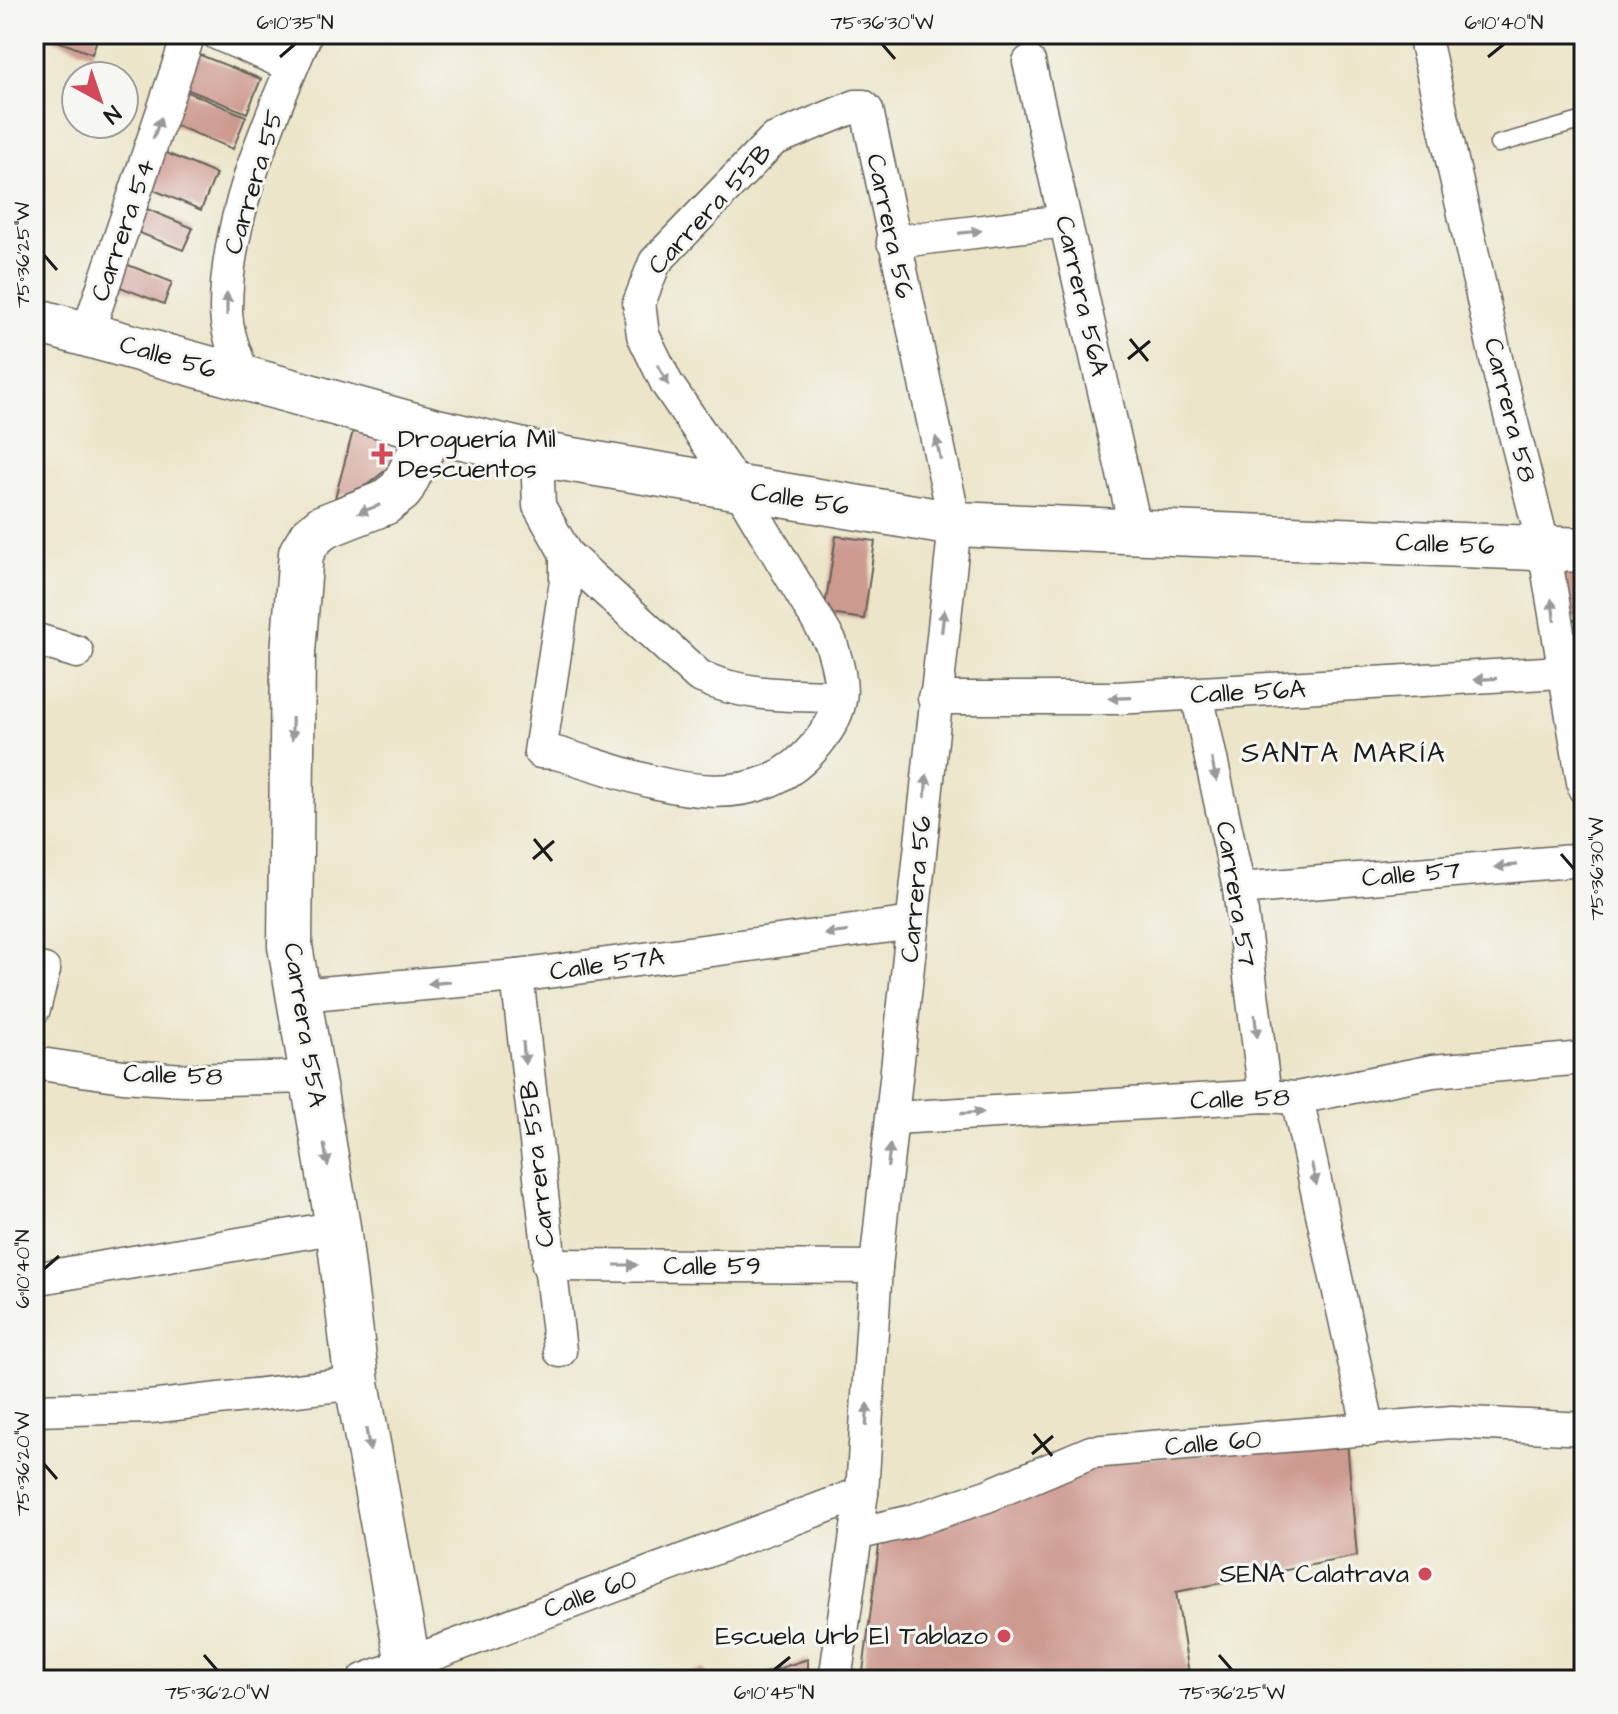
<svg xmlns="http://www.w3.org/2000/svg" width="1618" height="1714" font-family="'Architects Daughter',sans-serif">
<rect width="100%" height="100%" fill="#f6f6f2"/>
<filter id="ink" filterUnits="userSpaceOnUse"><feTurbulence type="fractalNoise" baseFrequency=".0125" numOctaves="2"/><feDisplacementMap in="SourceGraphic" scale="16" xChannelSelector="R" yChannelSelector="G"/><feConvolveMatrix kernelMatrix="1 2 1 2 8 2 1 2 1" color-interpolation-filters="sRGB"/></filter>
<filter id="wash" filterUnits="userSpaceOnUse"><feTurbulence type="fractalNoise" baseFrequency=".006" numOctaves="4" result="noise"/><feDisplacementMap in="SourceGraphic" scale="32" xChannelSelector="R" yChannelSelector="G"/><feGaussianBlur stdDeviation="1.8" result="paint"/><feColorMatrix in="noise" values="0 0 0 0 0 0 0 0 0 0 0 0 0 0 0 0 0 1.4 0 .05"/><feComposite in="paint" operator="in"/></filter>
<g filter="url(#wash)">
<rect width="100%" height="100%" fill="#ece5c9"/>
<g id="blocks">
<!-- building -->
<g fill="#cd9a90">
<polygon points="39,34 99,34 92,54"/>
<polygon points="190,51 261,79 247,113 176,85"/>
<polygon points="175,87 246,116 233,149 162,120"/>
<polygon points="164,152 216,174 201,210 149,188"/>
<polygon points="142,207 193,228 183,250 132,230"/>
<polygon points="123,263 172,282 164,304 115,285"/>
<polygon points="353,431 381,439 396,462 367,485 335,498"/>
<polygon points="836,536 875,541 864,619 824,613"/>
<polygon points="1560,564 1584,566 1584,620 1569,620"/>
<polygon points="1347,1441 1357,1556 1176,1592 1190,1680 862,1680 879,1545 1097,1463"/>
<polygon points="808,1659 808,1680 746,1680 756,1676"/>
<polygon points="705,1669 708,1680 691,1680 689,1673"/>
</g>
</g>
</g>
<g filter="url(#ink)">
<use href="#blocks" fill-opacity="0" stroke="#656259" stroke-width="2"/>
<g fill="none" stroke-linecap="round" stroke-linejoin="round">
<defs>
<polyline id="lane" points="1498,144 1584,120"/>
<g id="street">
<polyline points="218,34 292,66"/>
<polyline points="1424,34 1499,372 1544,548 1584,788"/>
<polyline points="1029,62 1136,531"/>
<polyline points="893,242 1065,221"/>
<polyline points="87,334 189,34"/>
<path d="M245,379C237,358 226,333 226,309C226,217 270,118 306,34"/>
<path d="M537,454L539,506L566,554L699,676C744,697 791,695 840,696"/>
<path d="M566,554V581L540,752L556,753C642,777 748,829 817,744C847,707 845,688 831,643L739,489L667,384L643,335L639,303L655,262L773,140L856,106H863L867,110L955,524L876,1267L862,1493L835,1680"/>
<polyline points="34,639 77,652"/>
<polyline points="1197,694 1239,889 1265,1096"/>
<polyline points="934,698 1116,698 1562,672"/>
<polyline points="1239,889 1584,860"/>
<polyline points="34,968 44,970 34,1009"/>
<polyline points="517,976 560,1351"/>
<polyline points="299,995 517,976 913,923"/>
<polyline points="34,1063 123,1076 185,1080 312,1077"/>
<polyline points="1297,1098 1369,1430"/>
<polyline points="894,1118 1265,1096 1297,1098 1433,1071 1584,1058"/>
<polyline points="548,1265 876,1267"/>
<polyline points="34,1279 338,1227"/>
<polyline points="34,1410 150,1407 357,1383"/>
<polyline points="856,1534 912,1521 987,1496 1091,1452 1452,1422 1584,1429"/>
<polyline points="364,1680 862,1493"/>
</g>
<g id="secondary">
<polyline points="34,320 432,430 537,454 955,524 1584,550"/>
<polyline points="411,1680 357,1383 338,1227 290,946 293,652 301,553 310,538 323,527 384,503 401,490 432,430"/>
</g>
</defs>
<!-- lane casing -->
<use href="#lane" stroke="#656259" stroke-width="19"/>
<!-- street casing -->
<use href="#street" stroke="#656259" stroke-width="35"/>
<!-- secondary casing -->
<use href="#secondary" stroke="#656259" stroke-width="47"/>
<!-- lane -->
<use href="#lane" stroke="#fff" stroke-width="16"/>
<!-- street -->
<use href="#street" stroke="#fff" stroke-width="32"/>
<!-- secondary -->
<use href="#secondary" stroke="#fff" stroke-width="44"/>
</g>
<!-- one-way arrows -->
<defs><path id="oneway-solid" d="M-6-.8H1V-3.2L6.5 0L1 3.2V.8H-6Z" transform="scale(2)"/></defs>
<g fill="#999">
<use href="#oneway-solid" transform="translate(157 128) rotate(-71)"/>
<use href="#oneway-solid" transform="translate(970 232) rotate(-7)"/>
<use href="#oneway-solid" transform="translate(227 304) rotate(-90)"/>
<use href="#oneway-solid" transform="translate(663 375) rotate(62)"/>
<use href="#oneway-solid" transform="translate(938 448) rotate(-102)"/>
<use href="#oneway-solid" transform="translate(369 509) rotate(159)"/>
<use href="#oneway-solid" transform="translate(1553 610) rotate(-98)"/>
<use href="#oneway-solid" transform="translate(943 621) rotate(-83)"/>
<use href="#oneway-solid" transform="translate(1485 679) rotate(177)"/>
<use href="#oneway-solid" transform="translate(1120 698) rotate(178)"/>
<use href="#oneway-solid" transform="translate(292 729) rotate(91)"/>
<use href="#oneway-solid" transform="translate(1214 770) rotate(78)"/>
<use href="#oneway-solid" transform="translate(926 786) rotate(-85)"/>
<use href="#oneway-solid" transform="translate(1506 866) rotate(175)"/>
<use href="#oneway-solid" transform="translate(836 933) rotate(172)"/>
<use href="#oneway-solid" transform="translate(439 983) rotate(175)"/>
<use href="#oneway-solid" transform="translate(1256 1026) rotate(83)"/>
<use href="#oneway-solid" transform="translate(524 1053) rotate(85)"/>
<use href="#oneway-solid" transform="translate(972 1113) rotate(-3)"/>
<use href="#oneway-solid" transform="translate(326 1155) rotate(80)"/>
<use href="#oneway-solid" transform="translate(889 1156) rotate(-83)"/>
<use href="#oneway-solid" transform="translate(1314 1174) rotate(77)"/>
<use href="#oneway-solid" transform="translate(626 1265)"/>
<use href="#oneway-solid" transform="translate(867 1415) rotate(-86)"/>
<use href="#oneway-solid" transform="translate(368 1440) rotate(80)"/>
</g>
</g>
<!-- ticks -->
<path fill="none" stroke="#1c1c1c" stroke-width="3" d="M882,44L895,59M280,57L295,44M1488,57L1504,44M44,255L57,270M1130,339L1148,361M1128,359L1150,341M534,839L552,861M1561,854L1574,869M533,859L554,841M44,1269L59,1256M1034,1434L1052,1456M1032,1454L1053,1436M44,1464L57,1479M204,1655L217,1670M1219,1655L1232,1670M774,1670L790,1657"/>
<!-- markers -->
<g fill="#d1495b" stroke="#f6f6f2" stroke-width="3">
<path d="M378 442h8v8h8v8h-8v8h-8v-8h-8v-8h8z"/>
<circle cx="1425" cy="1574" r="8"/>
<circle cx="1004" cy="1636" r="8"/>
</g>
<g text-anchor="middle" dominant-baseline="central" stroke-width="6" stroke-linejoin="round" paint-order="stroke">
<!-- street labels -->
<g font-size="26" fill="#1c1c1c" stroke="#f6f6f2">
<text transform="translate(254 182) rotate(-73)">Carrera 55</text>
<text transform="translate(710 209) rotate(-47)">Carrera 55B</text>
<text transform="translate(890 226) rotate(78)">Carrera 56</text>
<text transform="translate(123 230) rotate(-71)">Carrera 54</text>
<text transform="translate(1082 296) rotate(77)">Carrera 56A</text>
<text transform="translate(168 357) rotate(16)">Calle 56</text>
<text transform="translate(1510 410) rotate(76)">Carrera 58</text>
<text transform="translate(800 499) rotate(9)">Calle 56</text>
<text transform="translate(1445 544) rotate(2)">Calle 56</text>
<text transform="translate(1248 692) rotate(-3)">Calle 56A</text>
<text transform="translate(1411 874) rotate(-5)">Calle 57</text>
<text transform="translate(916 889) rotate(-85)">Carrera 56</text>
<text transform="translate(1236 894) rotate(81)">Carrera 57</text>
<text transform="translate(607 964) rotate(-8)">Calle 57A</text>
<text transform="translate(305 1025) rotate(81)">Carrera 55A</text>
<text transform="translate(173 1075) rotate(2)">Calle 58</text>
<text transform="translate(1240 1099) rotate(-2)">Calle 58</text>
<text transform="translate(537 1164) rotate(-96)">Carrera 55B</text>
<text x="712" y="1266">Calle 59</text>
<text transform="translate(1213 1443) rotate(-5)">Calle 60</text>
<text transform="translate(590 1594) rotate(-20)">Calle 60</text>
</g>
<!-- poi labels -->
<g font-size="26" fill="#1c1c1c" stroke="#f6f6f2" text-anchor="end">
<text x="398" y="439" text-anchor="start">Droguería Mil<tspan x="398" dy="30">Descuentos</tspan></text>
<text x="1409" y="1574">SENA Calatrava</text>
<text x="988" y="1636">Escuela Urb El Tablazo</text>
</g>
<!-- neighbourhood labels -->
<g font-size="28" letter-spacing="2" fill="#1c1c1c" stroke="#f6f6f2">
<text x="1344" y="753">SANTA MARÍA</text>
</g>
</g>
<!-- margin -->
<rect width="1618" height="1714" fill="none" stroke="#f6f6f2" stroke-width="88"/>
<!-- north arrow -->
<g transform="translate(100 100) rotate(140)"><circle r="38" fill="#f6f6f2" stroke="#9f9f9c" stroke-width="2"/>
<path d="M0-6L14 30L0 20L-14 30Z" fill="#d1495b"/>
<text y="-12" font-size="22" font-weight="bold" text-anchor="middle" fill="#1c1c1c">N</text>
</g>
<rect x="44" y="44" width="1530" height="1626" fill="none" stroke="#1c1c1c" stroke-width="3"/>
<g font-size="20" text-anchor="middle" fill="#1c1c1c">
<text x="295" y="29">6°10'35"N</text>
<text x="882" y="29">75°36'30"W</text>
<text x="1504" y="29">6°10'40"N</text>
<text transform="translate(22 255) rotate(-90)" y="7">75°36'25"W</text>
<text transform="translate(1596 869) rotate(-90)" y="7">75°36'30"W</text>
<text transform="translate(22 1269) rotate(-90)" y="7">6°10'40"N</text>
<text transform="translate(22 1464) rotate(-90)" y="7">75°36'20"W</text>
<text x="217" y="1699">75°36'20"W</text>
<text x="774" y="1699">6°10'45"N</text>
<text x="1232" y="1699">75°36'25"W</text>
</g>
</svg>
